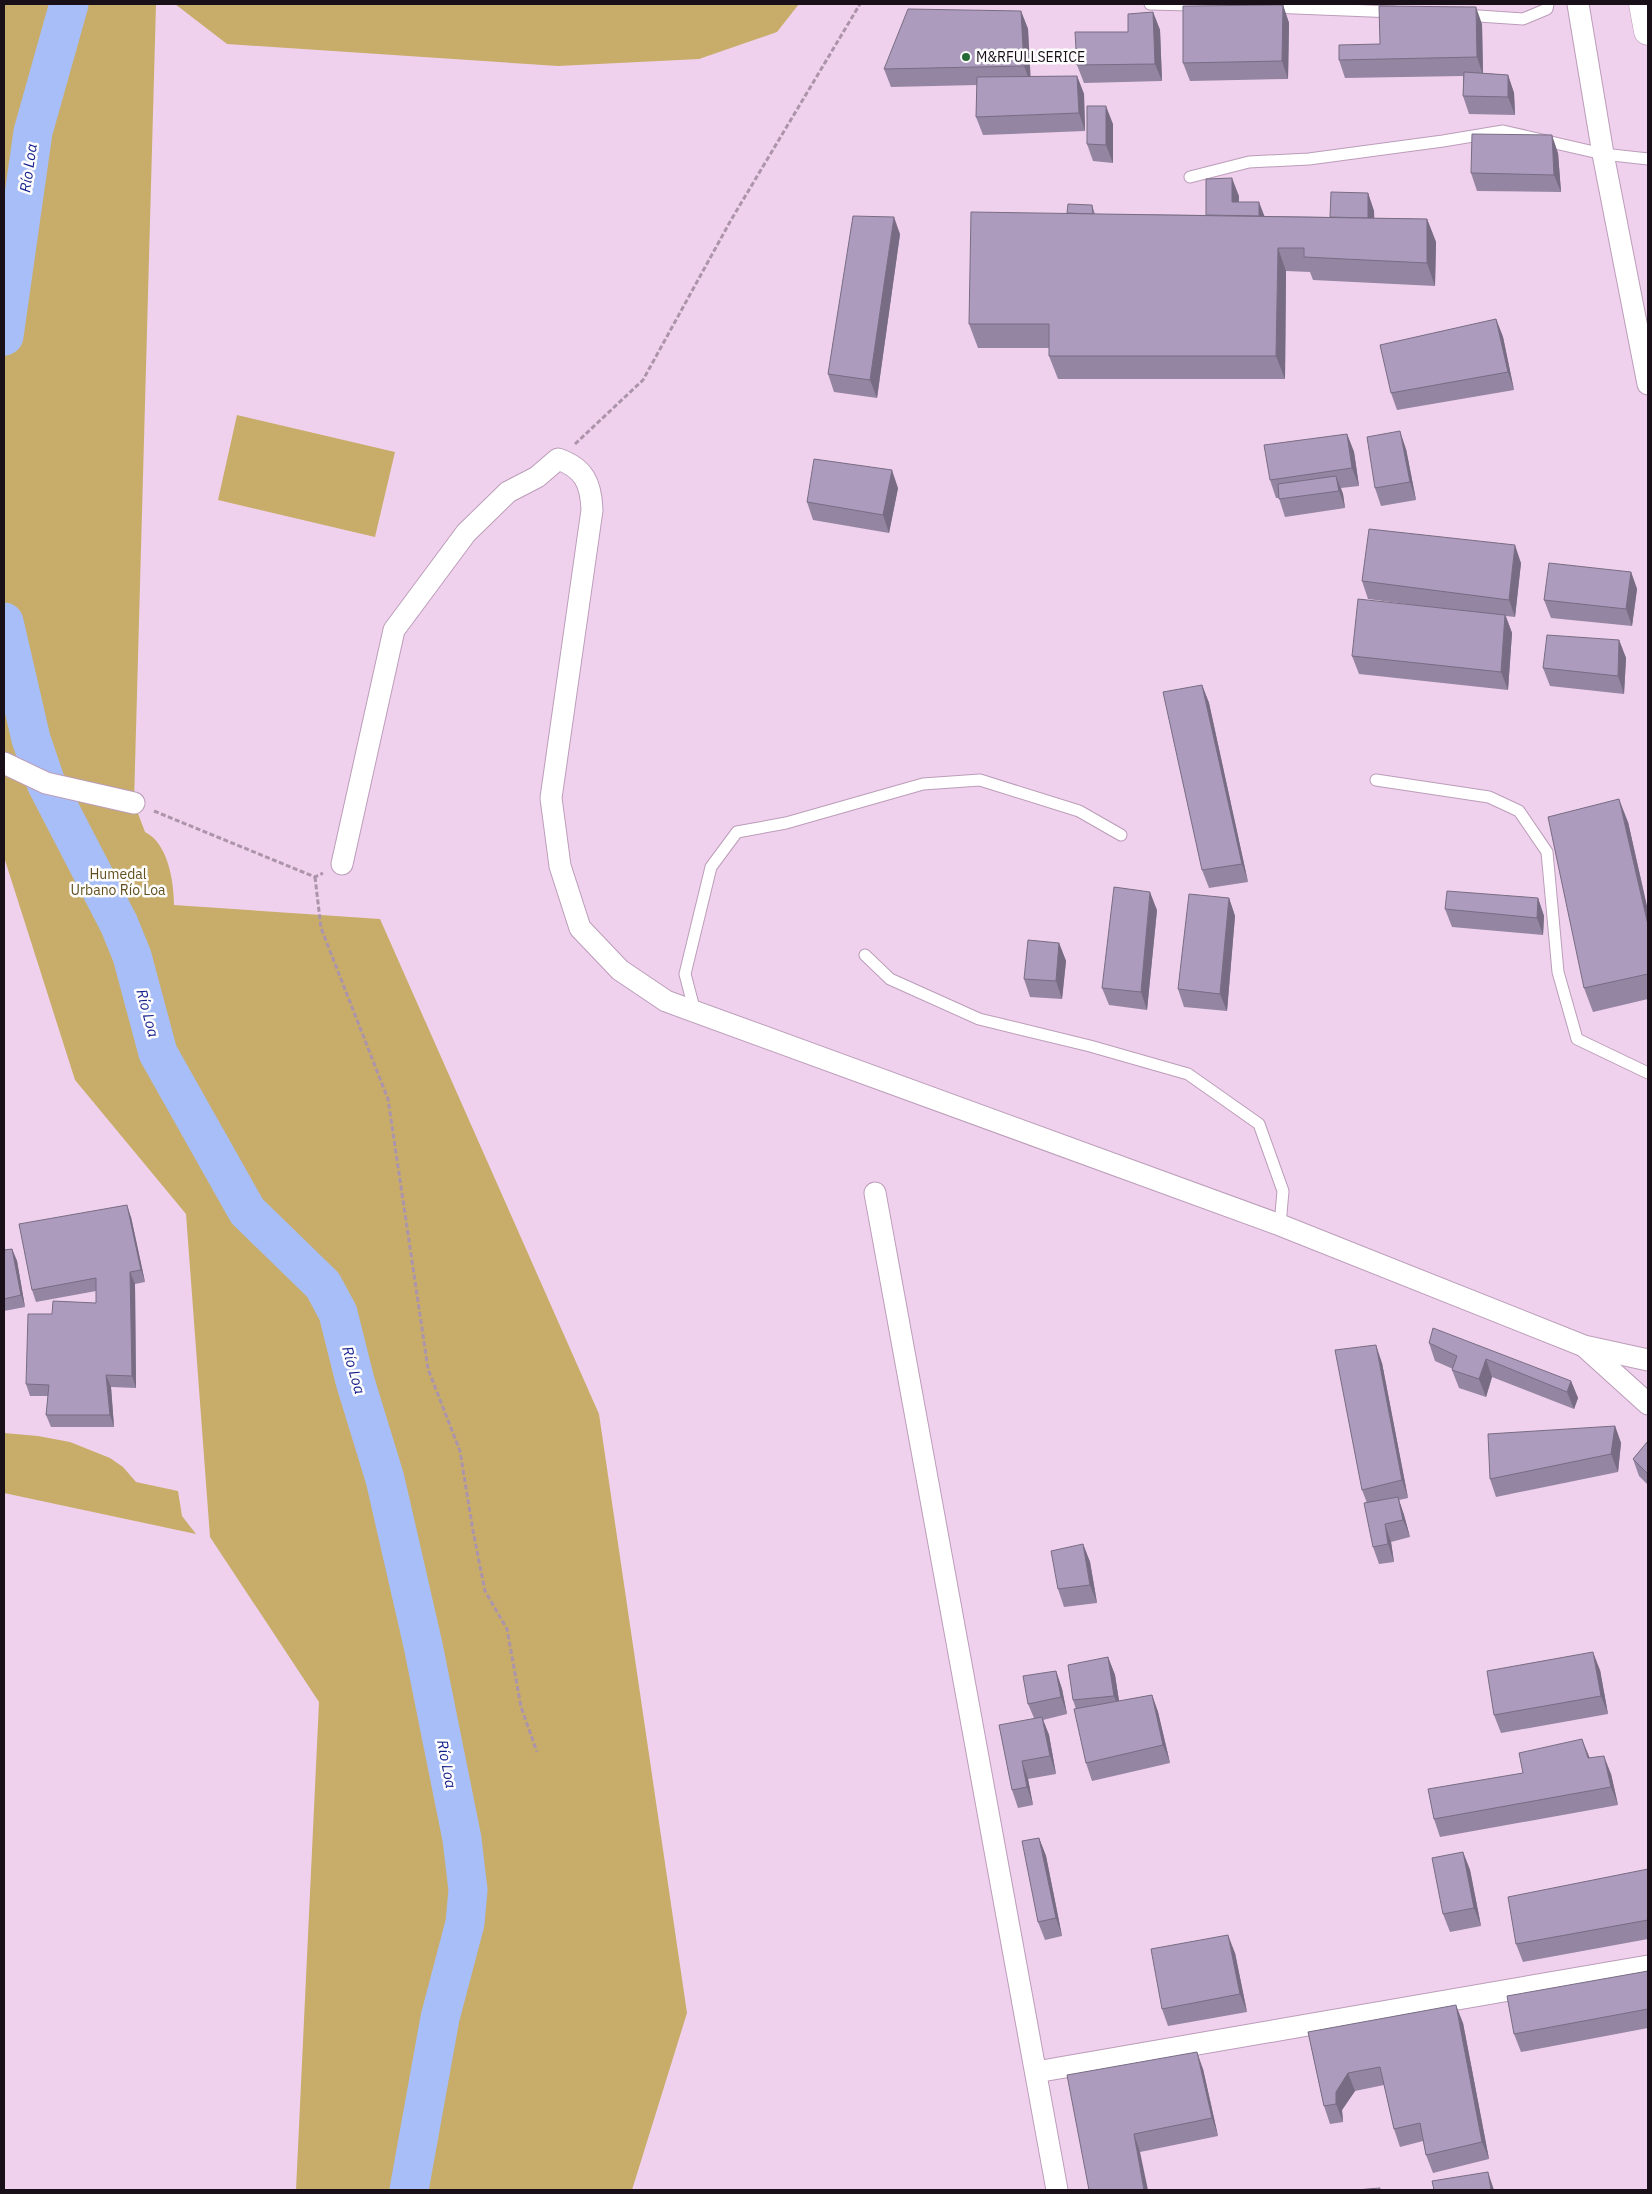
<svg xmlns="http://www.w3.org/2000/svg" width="1652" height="2194" font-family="'IBM Plex Sans',sans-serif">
<rect width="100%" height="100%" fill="#f0d1ed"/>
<!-- green -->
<g fill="#c8ad6a">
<path d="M4,4H156L134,803L145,832C168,843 174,882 174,905L380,919L599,1414L687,2013L632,2190H296L319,1702L210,1537L186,1214L75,1080L4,857Z"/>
<polygon points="175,4 799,4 777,32 699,59 558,66 227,44"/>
<polygon points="237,415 395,452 375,537 218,500"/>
<polygon points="4,1433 38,1436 70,1442 110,1458 123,1467 136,1482 178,1491 182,1516 196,1534 4,1493"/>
</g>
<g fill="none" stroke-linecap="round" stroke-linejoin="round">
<!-- river -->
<g stroke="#a8bef9" stroke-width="39">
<polyline points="4,336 33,132 69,4"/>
<polyline points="4,622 31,739 46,783 119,924 132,956 158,1053 247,1211 323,1285 338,1313 355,1381 385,1479 423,1645 462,1839 468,1890 465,1923 440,2018 409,2190"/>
</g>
<defs>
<g id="lane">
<polyline points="1150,4 1230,6"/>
<polyline points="1269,7 1395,12"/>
<polyline points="1464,15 1523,19 1547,9 1548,4"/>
<polyline points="1190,177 1249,162 1309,159 1443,141 1503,131 1603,154 1648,159"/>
<polyline points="1376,780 1489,797 1519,811 1547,852 1558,972 1577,1039 1648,1073"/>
<polyline points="865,955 890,979 979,1019 1090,1046 1188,1074 1259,1124 1283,1191 1280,1225"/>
<polyline points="695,1012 685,974 711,867 737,832 786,823 923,784 980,780 1079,811 1121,835"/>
</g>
<g id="street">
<polyline points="1578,4 1603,154 1648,384"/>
<polyline points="4,763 46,783 134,803"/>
<path d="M342,864L394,630L466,533L508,492L537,477L558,459C584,468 591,483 592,510L551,798L560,866L580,928L620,970L666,1001L1280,1225L1584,1346L1648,1360"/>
<polyline points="875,1193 1057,2190"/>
<polyline points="1585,1347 1648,1404"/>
<polyline points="1036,2072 1648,1966"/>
</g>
<polyline id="highway" points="1643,4 1648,31"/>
</defs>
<!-- lane casing -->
<use href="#lane" stroke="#bb9db9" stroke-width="13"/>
<!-- street casing -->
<use href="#street" stroke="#bb9db9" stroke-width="23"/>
<!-- highway casing -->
<use href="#highway" stroke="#bb9db9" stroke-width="29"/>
<!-- path -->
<g stroke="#ac94aa" stroke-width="3" stroke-dasharray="5 2.5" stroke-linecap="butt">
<polyline points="575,444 643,380 731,220 860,4"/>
<polyline points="154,811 315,877 323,873"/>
<polyline points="315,877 321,928 388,1099 428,1369 460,1451 473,1531 485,1591 507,1629 521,1707 537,1752"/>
</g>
<!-- lane -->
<use href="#lane" stroke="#fff" stroke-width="11"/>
<!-- street -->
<use href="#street" stroke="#fff" stroke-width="21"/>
<!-- highway -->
<use href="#highway" stroke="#fff" stroke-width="28"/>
</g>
<!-- wall -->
<g fill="#9485a2">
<polygon points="1283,5 1289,23 1288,79 1190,81 1183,63"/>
<polygon points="1021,11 1028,29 1030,77 1077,76 1084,94 1085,131 983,135 976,117 977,85 891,87 884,69"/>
<polygon points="1153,12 1160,30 1162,81 1084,83 1077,65 1128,32"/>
<polygon points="1482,24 1483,73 1508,75 1514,93 1515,115 1469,114 1463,96 1463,76 1345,78 1339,60 1380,44"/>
<polygon points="1113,124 1113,163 1093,161 1087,144"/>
<polygon points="1558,153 1561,192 1477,191 1471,173"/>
<polygon points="1368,193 1374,211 1374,218 1427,219 1436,242 1435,286 1313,280 1310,272 1286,271 1285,379 1058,379 1049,356 1049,348 978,348 969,324 1067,213 1092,205 1095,214 1206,215 1239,196 1239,202 1264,216 1330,217"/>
<polygon points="900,234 877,398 834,392 828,374"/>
<polygon points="1496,319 1503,337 1514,390 1397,410 1391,393"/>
<polygon points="1347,434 1354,452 1359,486 1341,488 1343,494 1345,508 1285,517 1279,498 1276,498 1270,480"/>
<polygon points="1406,449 1416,500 1381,506 1375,488"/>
<polygon points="898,488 889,533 813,520 807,502"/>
<polygon points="1521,563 1515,617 1506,616 1512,633 1508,690 1359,674 1352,656 1437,608 1368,599 1362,581"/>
<polygon points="1631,572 1637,589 1632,626 1551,618 1544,600"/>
<polygon points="1619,640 1626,658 1624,694 1550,686 1543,668"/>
<polygon points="1202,685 1209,703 1248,882 1209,888 1202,870"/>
<polygon points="1628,822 1648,911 1648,999 1593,1012 1584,988"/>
<polygon points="1229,898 1235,916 1227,1011 1184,1007 1178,989"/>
<polygon points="1538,898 1544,916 1543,935 1452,927 1445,909"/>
<polygon points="1157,910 1147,1010 1109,1005 1102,988"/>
<polygon points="1059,943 1066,961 1062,999 1030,997 1024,979"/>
<polygon points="131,1217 145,1282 135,1284 136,1388 111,1387 114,1427 51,1427 46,1415 48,1396 30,1396 26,1384 52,1314 96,1303 96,1291 36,1302 32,1290"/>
<polygon points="12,1249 17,1261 25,1307 4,1311 4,1250"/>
<polygon points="1429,1343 1571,1381 1578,1398 1574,1409 1492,1377 1486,1397 1459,1388 1452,1370 1453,1369 1435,1361"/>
<polygon points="1382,1363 1408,1498 1399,1500 1404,1515 1410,1537 1391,1542 1394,1562 1379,1564 1373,1547 1367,1503 1362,1490"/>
<polygon points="1615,1426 1621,1443 1618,1472 1496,1497 1490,1479"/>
<polygon points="1648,1441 1648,1485 1639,1476 1633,1459"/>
<polygon points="1083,1544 1090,1562 1097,1603 1064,1607 1058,1589"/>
<polygon points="1108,1657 1115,1675 1119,1701 1152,1695 1158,1712 1170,1763 1092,1781 1086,1763 1076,1709 1073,1700"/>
<polygon points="1600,1670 1608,1714 1501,1733 1494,1715"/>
<polygon points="1056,1671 1062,1689 1067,1714 1043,1720 1049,1735 1056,1774 1028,1779 1033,1805 1018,1808 1012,1790 1034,1718 1028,1704"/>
<polygon points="1589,1758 1611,1774 1618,1805 1440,1837 1434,1819 1523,1773"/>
<polygon points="1039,1838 1046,1856 1062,1936 1045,1940 1038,1922"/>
<polygon points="1463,1852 1470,1870 1481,1926 1450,1932 1443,1914"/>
<polygon points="1648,1869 1648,1939 1523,1962 1516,1944"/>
<polygon points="1235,1953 1247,2012 1168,2026 1162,2009"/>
<polygon points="1648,1971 1648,2028 1521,2052 1514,2034"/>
<polygon points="1463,2023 1489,2159 1433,2173 1426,2155 1423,2141 1400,2147 1394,2129 1384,2085 1355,2091 1342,2110 1343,2122 1330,2124 1324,2106 1308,2032"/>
<polygon points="1203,2069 1218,2136 1140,2152 1067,2075"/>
</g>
<!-- shaded-wall -->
<g fill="#786c84">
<polygon points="1283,5 1289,23 1288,79 1282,61"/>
<polygon points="1476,7 1482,24 1483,75 1477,57"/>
<polygon points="1021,11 1028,29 1031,84 1024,66"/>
<polygon points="1153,12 1160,30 1162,81 1155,64"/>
<polygon points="1508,75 1514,93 1515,115 1508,97"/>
<polygon points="1077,76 1084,94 1085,131 1079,113"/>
<polygon points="1106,106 1113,124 1113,163 1106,145"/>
<polygon points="1552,135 1558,153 1561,192 1554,175"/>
<polygon points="1232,178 1239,196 1238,219 1232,202"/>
<polygon points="1368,193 1374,211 1375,236 1368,218"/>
<polygon points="1259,202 1266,220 1259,222"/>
<polygon points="894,217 900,234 877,398 870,380"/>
<polygon points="1427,219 1436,242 1435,286 1427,263"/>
<polygon points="1278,248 1286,271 1285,379 1276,356"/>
<polygon points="1496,319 1503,337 1514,390 1508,372"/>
<polygon points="1400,431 1406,449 1416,500 1410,482"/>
<polygon points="1347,434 1354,452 1359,486 1352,468"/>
<polygon points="892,470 898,488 889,533 883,515"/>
<polygon points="1336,476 1343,494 1345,508 1339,491"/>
<polygon points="1515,545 1521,563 1515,617 1509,600"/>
<polygon points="1631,572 1637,589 1632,626 1626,609"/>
<polygon points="1505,615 1512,633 1508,690 1501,672"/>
<polygon points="1619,640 1626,658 1624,694 1618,676"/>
<polygon points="1202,685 1209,703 1248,882 1242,864"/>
<polygon points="1619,799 1628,822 1648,911 1648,925"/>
<polygon points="1150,892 1157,910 1147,1010 1141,992"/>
<polygon points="1229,898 1235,916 1227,1011 1220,994"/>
<polygon points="1538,898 1544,916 1543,935 1537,918"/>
<polygon points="1059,943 1066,961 1062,999 1056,981"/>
<polygon points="127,1205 131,1217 145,1282 141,1270"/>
<polygon points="12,1249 17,1261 25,1307 21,1295"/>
<polygon points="130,1272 135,1284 136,1388 132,1376"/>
<polygon points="1376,1345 1382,1363 1408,1498 1402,1480"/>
<polygon points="1486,1359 1492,1377 1486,1397 1479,1379"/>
<polygon points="106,1375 111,1387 114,1427 110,1415"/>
<polygon points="1571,1381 1578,1398 1574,1409 1567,1392"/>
<polygon points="1615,1426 1621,1443 1618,1472 1611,1454"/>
<polygon points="1398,1497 1404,1515 1410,1537 1403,1520"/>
<polygon points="1385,1524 1391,1542 1394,1562 1388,1544"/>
<polygon points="1083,1544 1090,1562 1097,1603 1090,1585"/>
<polygon points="1593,1652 1600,1670 1608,1714 1601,1696"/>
<polygon points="1108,1657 1115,1675 1121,1714 1114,1696"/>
<polygon points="1056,1671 1062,1689 1067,1714 1061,1697"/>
<polygon points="1152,1695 1158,1712 1170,1763 1163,1745"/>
<polygon points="1042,1717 1049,1735 1056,1774 1050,1756"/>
<polygon points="1582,1739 1589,1756 1594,1776 1588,1758"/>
<polygon points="1604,1756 1611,1774 1618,1805 1611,1787"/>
<polygon points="1022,1761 1028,1779 1033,1805 1027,1787"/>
<polygon points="1039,1838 1046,1856 1062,1936 1056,1918"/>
<polygon points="1463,1852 1470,1870 1481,1926 1474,1908"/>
<polygon points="1228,1935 1235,1953 1247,2012 1240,1994"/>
<polygon points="1456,2005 1463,2023 1489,2159 1482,2142"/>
<polygon points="1197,2052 1203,2069 1218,2136 1212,2118"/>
<polygon points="1348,2073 1355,2091 1342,2110 1343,2122 1336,2104 1336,2092"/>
<polygon points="1134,2134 1140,2152 1148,2190 1144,2190"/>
<polygon points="1488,2172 1494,2190 1495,2190 1491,2190"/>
</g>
<!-- building -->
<g fill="#ac9bbc" stroke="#786c84">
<polygon points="1283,5 1282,61 1183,63 1183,6"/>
<polygon points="1379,6 1476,7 1477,57 1339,60 1339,45 1380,44"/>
<polygon points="908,9 1021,11 1024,66 884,69"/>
<polygon points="1153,12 1155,64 1077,65 1075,32 1128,32 1128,14"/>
<polygon points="1464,72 1508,75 1508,97 1463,96"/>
<polygon points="1077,76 1079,113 976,117 977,77"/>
<polygon points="1087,106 1106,106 1106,145 1087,144"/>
<polygon points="1472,134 1552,135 1554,175 1471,173"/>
<polygon points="1232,178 1232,202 1259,202 1259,216 1206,215 1206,179"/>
<polygon points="1331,192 1368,193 1368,218 1330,217"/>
<polygon points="1068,204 1092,205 1093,214 1067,213"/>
<polygon points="971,212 1427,219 1427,263 1304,257 1304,248 1278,248 1276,356 1049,356 1049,324 969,324"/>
<polygon points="853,216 894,217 870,380 828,374"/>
<polygon points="1496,319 1508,372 1391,393 1380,345"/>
<polygon points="1400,431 1410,482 1375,488 1367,437"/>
<polygon points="1347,434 1352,468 1270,480 1264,445"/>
<polygon points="814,459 892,470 883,515 807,502"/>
<polygon points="1336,476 1339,491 1279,499 1278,484"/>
<polygon points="1369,529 1515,545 1509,600 1362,581"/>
<polygon points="1549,563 1631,572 1626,609 1544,600"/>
<polygon points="1358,599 1505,615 1501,672 1352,656"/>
<polygon points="1547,635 1619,640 1618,676 1543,668"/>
<polygon points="1202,685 1242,864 1202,870 1163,692"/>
<polygon points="1619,799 1648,925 1648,974 1584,988 1548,817"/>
<polygon points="1114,887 1150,892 1141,992 1102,988"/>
<polygon points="1447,891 1538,898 1537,918 1445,909"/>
<polygon points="1189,894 1229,898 1220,994 1178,989"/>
<polygon points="1028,940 1059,943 1056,981 1024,979"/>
<polygon points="127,1205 141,1270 130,1272 132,1376 106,1375 110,1415 46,1415 49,1385 26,1384 28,1314 52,1314 53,1301 96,1303 96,1278 32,1290 19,1224"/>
<polygon points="12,1249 21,1295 4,1299 4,1250"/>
<polygon points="1433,1328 1571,1381 1567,1392 1486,1359 1479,1379 1452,1370 1457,1356 1429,1343"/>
<polygon points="1376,1345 1402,1480 1362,1490 1335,1350"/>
<polygon points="1615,1426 1611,1454 1490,1479 1488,1434"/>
<polygon points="1648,1441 1648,1474 1633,1459"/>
<polygon points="1398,1497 1403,1520 1385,1524 1388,1544 1373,1547 1364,1503"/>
<polygon points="1083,1544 1090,1585 1058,1589 1051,1551"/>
<polygon points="1593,1652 1601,1696 1494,1715 1487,1671"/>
<polygon points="1108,1657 1114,1696 1073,1700 1068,1665"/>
<polygon points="1056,1671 1061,1697 1028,1704 1023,1676"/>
<polygon points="1152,1695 1163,1745 1086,1763 1074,1709"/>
<polygon points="1042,1717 1050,1756 1022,1761 1027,1787 1012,1790 999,1725"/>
<polygon points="1582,1739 1588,1758 1604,1756 1611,1787 1434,1819 1428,1789 1523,1773 1519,1753"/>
<polygon points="1039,1838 1056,1918 1038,1922 1022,1841"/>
<polygon points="1463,1852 1474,1908 1443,1914 1432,1858"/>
<polygon points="1648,1869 1648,1920 1516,1944 1508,1897"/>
<polygon points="1228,1935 1240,1994 1162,2009 1151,1949"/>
<polygon points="1648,1971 1648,2009 1514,2034 1507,1996"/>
<polygon points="1456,2005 1482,2142 1426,2155 1420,2123 1394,2129 1380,2067 1348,2073 1336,2092 1336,2104 1324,2106 1308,2032"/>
<polygon points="1197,2052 1212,2118 1134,2134 1144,2190 1089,2190 1067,2075"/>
<polygon points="1488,2172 1491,2190 1434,2190 1432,2181"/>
<polygon points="1380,2188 1380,2190 1356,2190"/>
</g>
<!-- markers -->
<circle fill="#256935" stroke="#fdfdfd" stroke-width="2" cx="966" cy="57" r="5"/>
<g text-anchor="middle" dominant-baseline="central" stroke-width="5" stroke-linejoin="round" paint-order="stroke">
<!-- poi labels -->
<g font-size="14" fill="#190f18" stroke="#fdfdfd" text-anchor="start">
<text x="976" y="57">M&amp;RFULLSERICE</text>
</g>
<!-- park labels -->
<g font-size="14" fill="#614f1e" stroke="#fdfdfd">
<text x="118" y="874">Humedal<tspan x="118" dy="16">Urbano Río Loa</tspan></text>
</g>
<!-- water labels -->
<g font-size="15" font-style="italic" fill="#131d8b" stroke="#fdfdfd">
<text transform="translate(28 168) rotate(-82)">Río Loa</text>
<text transform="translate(148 1013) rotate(75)">Río Loa</text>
<text transform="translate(354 1370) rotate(74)">Río Loa</text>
<text transform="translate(447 1764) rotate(79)">Río Loa</text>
</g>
</g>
<!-- border -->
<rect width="1652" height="2194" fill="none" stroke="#190f18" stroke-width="10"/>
</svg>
